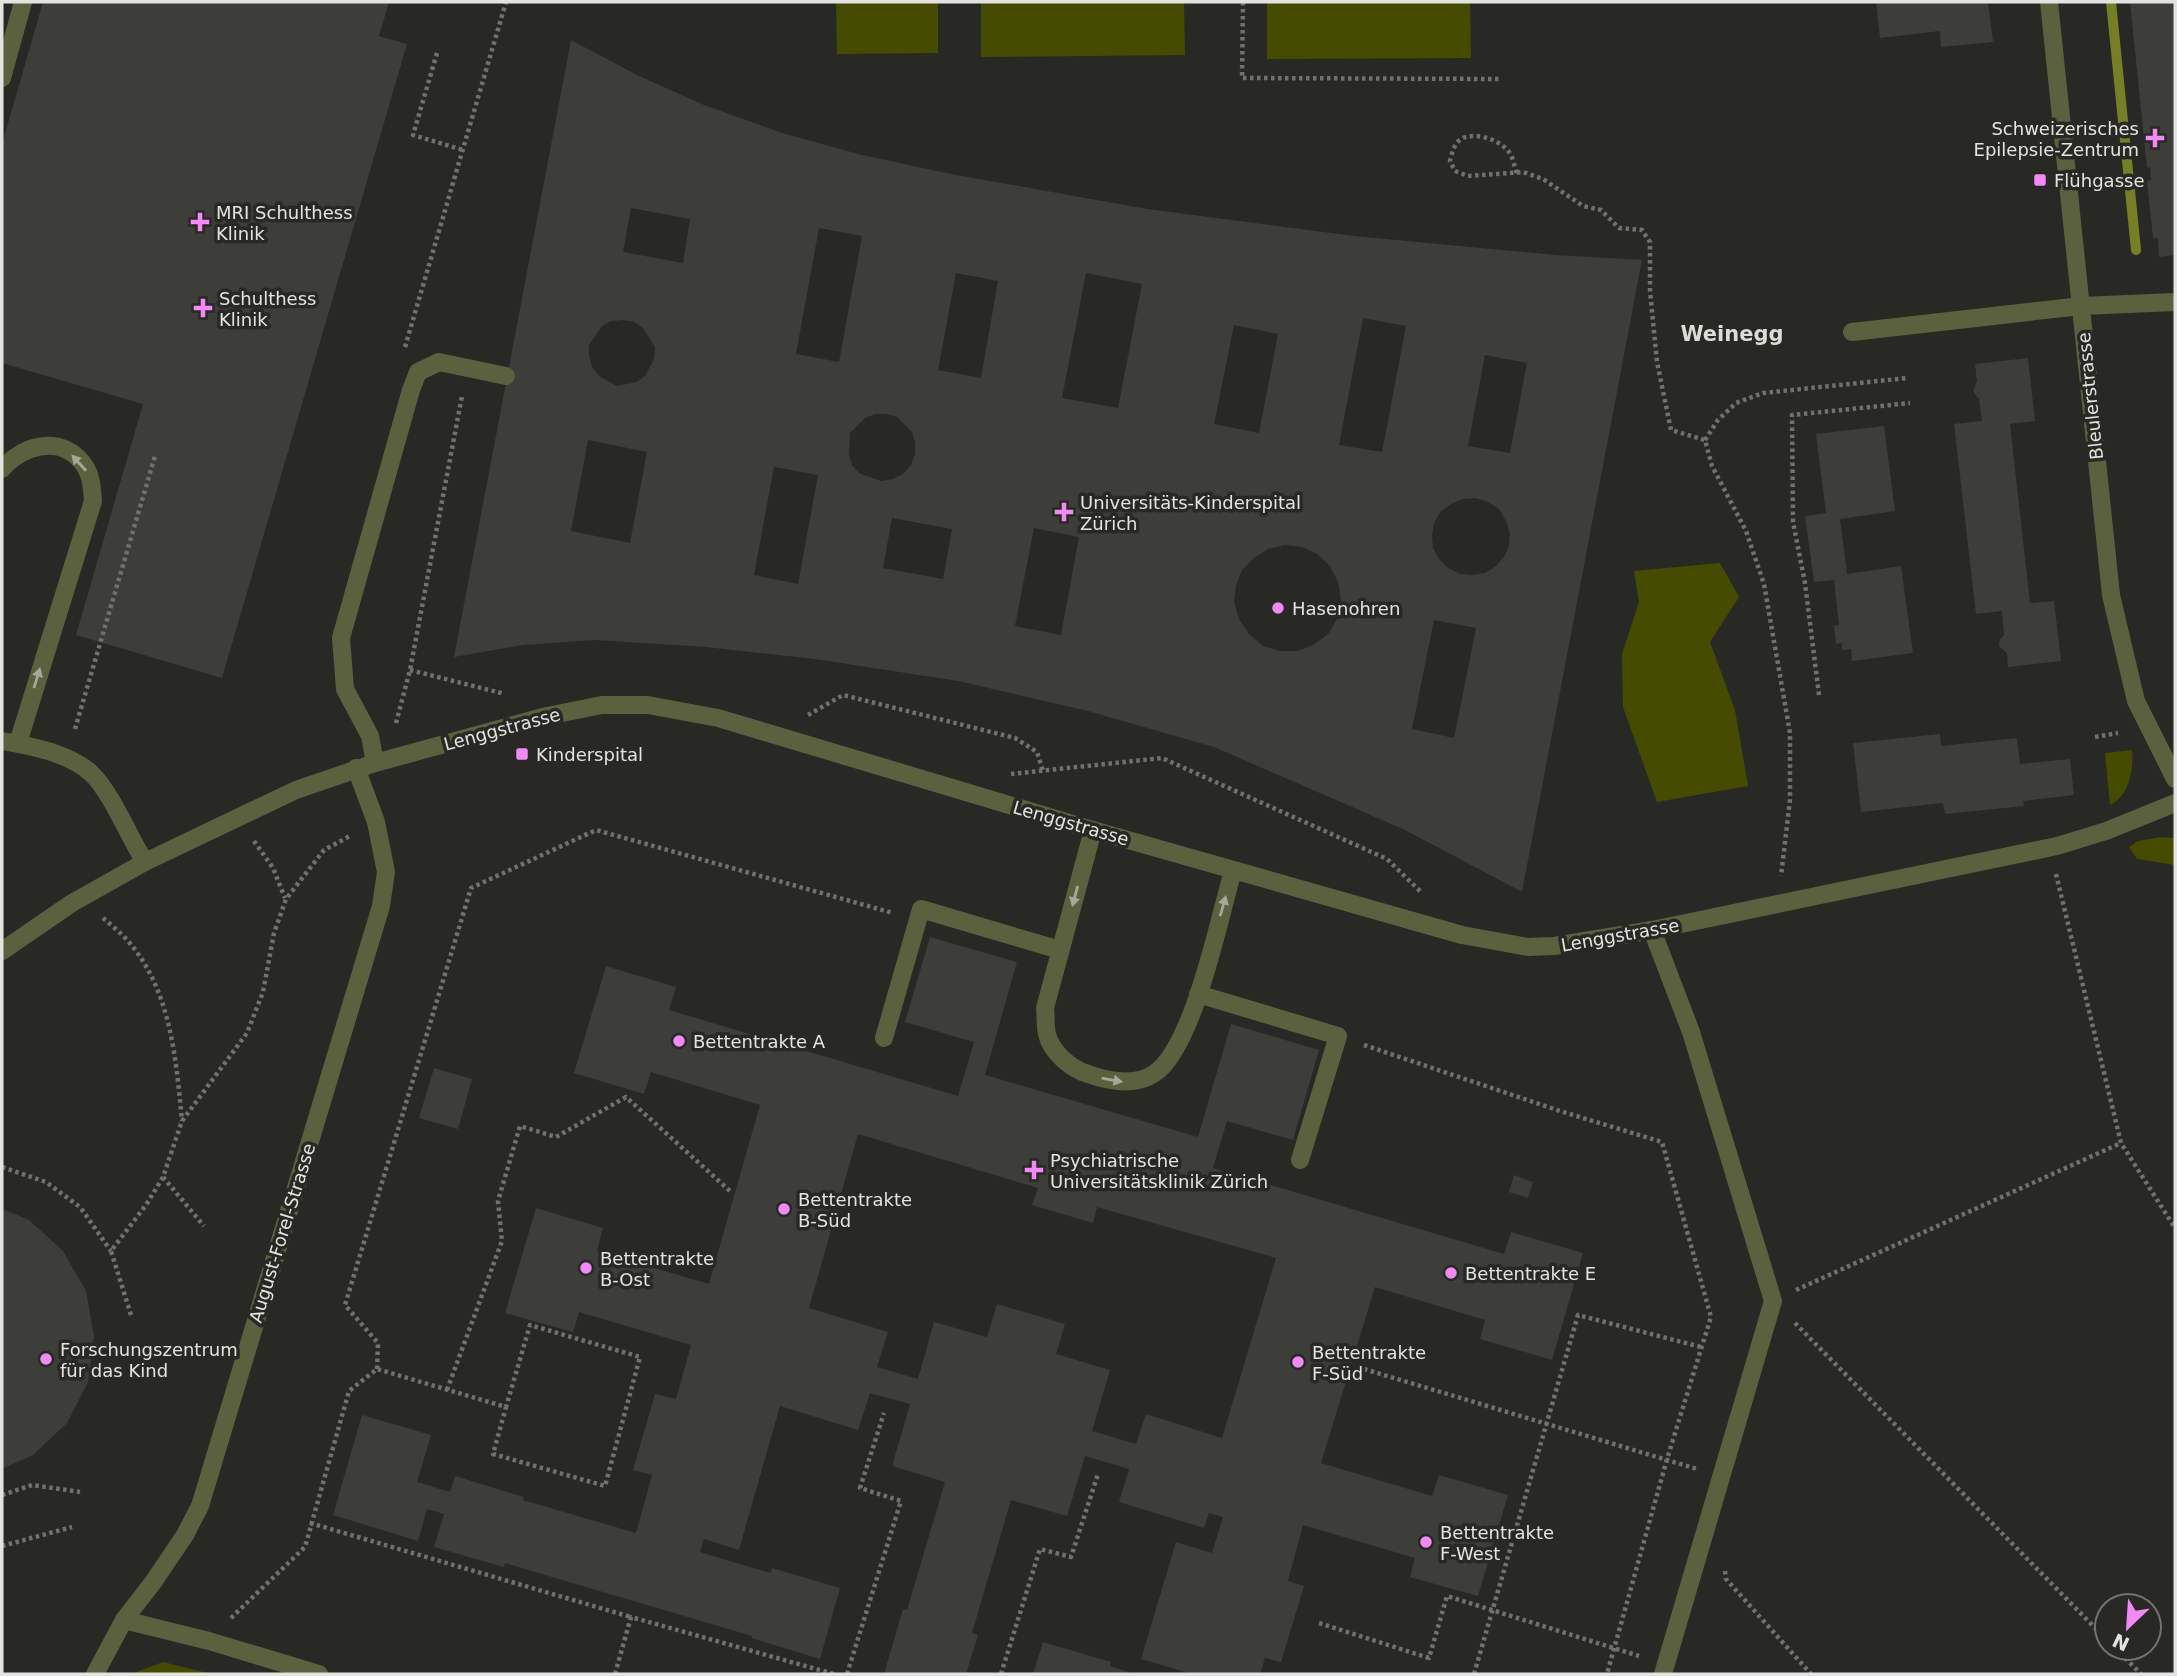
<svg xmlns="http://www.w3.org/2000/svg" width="2177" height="1676" font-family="'DejaVu Sans',sans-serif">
<rect width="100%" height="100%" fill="#282925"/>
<!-- green -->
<g fill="#454c01">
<polygon points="836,2 938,2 938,53 837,54"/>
<polygon points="981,2 1184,2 1185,55 981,57"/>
<polygon points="1267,2 1470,2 1471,58 1267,59"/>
<polygon points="1720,563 1739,597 1710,642 1735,710 1748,786 1657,802 1623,707 1622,654 1639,602 1634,571"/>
<path d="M2132,750C2134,769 2129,796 2110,805L2105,753Z"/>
<polygon points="2161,837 2175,838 2175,865 2137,859 2129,847 2138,841"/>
<polygon points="163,1662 211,1674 131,1674"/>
</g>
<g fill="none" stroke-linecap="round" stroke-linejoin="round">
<!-- stream -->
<polyline stroke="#757f26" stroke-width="10" points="2111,2 2136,250"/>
</g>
<!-- building -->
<g fill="#3d3d39" fill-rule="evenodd">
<polygon points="43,2 389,2 379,36 407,44 222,678 76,635 143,404 2,363 2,144"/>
<polygon points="1876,2 1988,2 1993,42 1941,47 1940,31 1880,38"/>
<polygon points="2130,2 2175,2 2175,255 2159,257 2158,238 2153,238 2147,181 2151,180 2150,167 2147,168"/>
<path d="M571,40L637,75L704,105L782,133L862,155L951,174L1147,209L1354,236L1556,255L1642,260L1522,892L1405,830L1214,747L1088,711L958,681L815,659L706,647L595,640L523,645L454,657ZM631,208L690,219L683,263L623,252ZM819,228L862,236L839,362L796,354ZM956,273L998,281L981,378L938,370ZM1086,273L1142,284L1118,408L1062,398ZM1363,318L1406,326L1382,452L1339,445ZM623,320L634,322L643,328L655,347L654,359L645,376L637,382L617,386L599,376L592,367L589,356V345L602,326L611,321ZM1234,325L1278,334L1259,433L1214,424ZM1485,355L1527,363L1510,453L1468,446ZM875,414H886L897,417L912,432L915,443V454L911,465L903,474L893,479L881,481L859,473L852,465L849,455L850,433L865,418ZM588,440L647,452L630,543L571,531ZM774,467L818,475L798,584L754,575ZM1476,498L1488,502L1499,509L1506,521L1510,533L1509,546L1504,557L1495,567L1485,573L1472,575L1460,574L1448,568L1439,559L1433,548L1432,535L1434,523L1441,511L1451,504L1463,499ZM892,518L952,529L943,579L883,568ZM1034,528L1079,537L1061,635L1015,626ZM1285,545L1302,547L1317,554L1330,566L1338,582L1341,600L1338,617L1329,633L1315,644L1298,651H1280L1263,646L1249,634L1239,619L1234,602L1236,585L1242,570L1254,558L1268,549ZM1434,620L1476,628L1454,738L1412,729Z"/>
<polygon points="2028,358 2035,421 2010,424 2030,603 2054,601 2061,661 2008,667 2007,653 1999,646 2000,639 2004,635 2002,611 1976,614 1954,424 1982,421 1979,399 1973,391 1977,381 1975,364"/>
<polygon points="1884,426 1895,511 1840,519 1847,574 1901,566 1913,653 1852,661 1851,649 1842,650 1842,643 1836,644 1834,626 1839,625 1834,580 1814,582 1805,516 1826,513 1816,434"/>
<polygon points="1940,734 1941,746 2017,738 2020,764 2070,759 2074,795 2023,801 2024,806 1945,814 1943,803 1861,812 1853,743"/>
<path d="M930,937L1017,962L985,1075L1198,1137L1231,1024L1319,1050L1293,1140L1227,1121L1213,1168L1504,1254L1511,1232L1583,1253L1552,1360L1480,1339L1485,1320L1375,1287L1321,1463L1432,1496L1439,1475L1508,1495L1478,1596L1410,1577L1415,1558L1303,1525L1288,1581L1304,1586L1281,1662L1265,1658L1260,1674H1192L1141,1659L1176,1542L1212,1553L1223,1517L1209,1513L1204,1528L1119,1502L1129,1469L1085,1456L1067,1516L1011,1500L972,1633L978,1635L966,1674H884L903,1609L907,1610L945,1482L892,1466L910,1404L870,1393L858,1430L780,1406L739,1550L704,1539L700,1552L770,1573L772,1568L840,1588L820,1659L751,1638L752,1636L505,1563L504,1567L434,1547L444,1514L427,1509L418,1541L333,1515L362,1415L431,1435L417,1482L450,1492L455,1476L524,1497L523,1500L636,1533L652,1475L633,1470L655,1394L676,1399L691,1345L579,1312L573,1332L505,1313L536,1208L603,1228L597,1251L709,1284L760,1105L651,1072L644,1094L574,1073L606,966L676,987L669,1010L958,1096L974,1042L905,1022ZM858,1134L1038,1188L1032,1205L1093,1223L1097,1207L1276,1258L1222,1438L1146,1414L1136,1444L1092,1431L1110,1370L1056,1354L1065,1324L997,1304L987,1337L934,1322L918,1379L877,1367L888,1332L809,1308Z"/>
<polygon points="434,1068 472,1079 458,1129 419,1118"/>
<polygon points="1514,1175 1533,1182 1528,1198 1509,1192"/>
<polygon points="2,1209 29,1220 63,1251 86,1291 94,1336 88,1382 67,1423 33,1455 2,1469"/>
<polygon points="1043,1642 1111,1662 1110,1666 1135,1674 1033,1674"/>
</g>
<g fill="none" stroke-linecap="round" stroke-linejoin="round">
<!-- path -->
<g stroke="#71716e" stroke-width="4.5" stroke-dasharray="3.5 3.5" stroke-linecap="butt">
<polyline points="1243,2 1242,78 1499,79"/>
<polyline points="437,53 413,135 463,150"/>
<path d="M1517,173C1514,166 1513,157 1509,152C1500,140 1477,132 1463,138C1454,142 1452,153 1450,161L1455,171L1468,176L1523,172L1543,179L1583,206L1601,210L1619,228L1642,230L1650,242V291L1657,362L1671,430L1705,440L1712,466L1746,531L1764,584L1790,733V800L1781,876"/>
<polyline points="405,347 506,2"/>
<polyline points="1705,440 1718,420 1736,403 1763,393 1907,378"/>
<polyline points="410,670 505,694"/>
<polyline points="1819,695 1805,583 1793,522 1792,415 1910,403"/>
<polyline points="808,715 843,695 1015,738 1037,752 1043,771"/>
<polyline points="396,723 410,670 462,396"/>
<polyline points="75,729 155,456"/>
<polyline points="2095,737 2118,733"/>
<polyline points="1011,774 1162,758 1387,859 1422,893"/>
<polyline points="254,841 273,868 285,898"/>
<polyline points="2056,874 2121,1143 2175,1228"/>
<path d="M103,918C111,925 120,932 127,940C171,989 176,1059 182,1121"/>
<polyline points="1364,1045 1560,1111 1662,1142 1711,1317 1667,1459 1607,1674"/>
<polyline points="2,1167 46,1182 80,1207 111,1251"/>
<polyline points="163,1177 204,1226"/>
<polyline points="1796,1290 2121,1143"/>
<polyline points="131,1315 111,1251 146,1205 163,1177 182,1121 247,1033 263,992 274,933 286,899 324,850 350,836"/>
<polyline points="1795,1323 2107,1640"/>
<polyline points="377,1369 378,1343 345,1305 471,888 596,830 893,913"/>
<polyline points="1364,1369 1697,1469"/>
<polyline points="447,1390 502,1241 498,1201 520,1126 556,1137 626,1097 730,1191"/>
<polyline points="2,1495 32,1485 80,1492"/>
<polyline points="310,1523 631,1617"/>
<polyline points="2,1546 72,1527"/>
<polyline points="1725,1571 1726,1579 1811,1674"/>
<polyline points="231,1618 305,1547 349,1391 377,1369 506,1407 493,1454 605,1486 640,1357 530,1325 506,1407"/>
<polyline points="1319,1623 1429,1658 1447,1596 1639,1656"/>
<polyline points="2115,1648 2141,1674"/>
<polyline points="615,1674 631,1617 834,1674"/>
<polyline points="847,1674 901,1501 860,1488 884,1413"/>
<polyline points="1001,1674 1040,1549 1071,1557 1098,1474"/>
<polyline points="1474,1674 1578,1315 1701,1347"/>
</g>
<!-- minor -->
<g stroke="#5b603f" stroke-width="18">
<polyline points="2049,2 2111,595 2136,701 2175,779"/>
<polyline points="2,78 23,2"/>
<polyline points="1852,332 2081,306 2175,302"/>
<path d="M2,469C24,443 65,434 86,468C92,478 92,490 93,501L18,743"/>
<path d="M2,741C31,746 70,753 92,774C112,794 129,837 145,862"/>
<polyline points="375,763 370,736 345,689 341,638 411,390 418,372 439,362 506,376"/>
<path d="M1093,830L1045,1008C1046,1016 1045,1026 1047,1034C1051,1052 1071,1069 1088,1074C1108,1081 1135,1087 1155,1073C1194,1046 1219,918 1233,871"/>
<polyline points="1652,930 1691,1032 1773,1301 1663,1674"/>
<polyline points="2,951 72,903 145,862 296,790 375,763 547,716 602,705 648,705 718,718 1093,830 1462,935 1528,947 1554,946 1652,930 2057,846 2106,831 2175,803"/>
<polyline points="1198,994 1338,1036 1300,1160"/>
<polyline points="884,1038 921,909 1060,950"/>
<polyline points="124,1620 209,1641 319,1674"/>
<polyline points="95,1674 124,1620 154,1581 185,1535 200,1506 381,906 386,872 376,822 356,768"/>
</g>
</g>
<!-- one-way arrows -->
<defs><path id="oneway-solid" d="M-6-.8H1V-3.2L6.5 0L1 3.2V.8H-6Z" transform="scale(1.75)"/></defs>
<g fill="#a6a898">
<use href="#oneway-solid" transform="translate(79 463) rotate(-132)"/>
<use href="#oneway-solid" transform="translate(37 678) rotate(-73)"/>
<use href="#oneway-solid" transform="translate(1075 896) rotate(105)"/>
<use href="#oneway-solid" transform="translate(1223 906) rotate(-74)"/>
<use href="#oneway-solid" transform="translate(1112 1080) rotate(10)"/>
</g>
<!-- markers -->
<g fill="#f18af4" stroke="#282925" stroke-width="2.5">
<path d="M2151.5 127.5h7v7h7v7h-7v7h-7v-7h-7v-7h7z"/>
<rect x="2033" y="173" width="14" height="14" rx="3.5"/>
<path d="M196.5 211.5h7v7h7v7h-7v7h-7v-7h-7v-7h7z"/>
<path d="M199.5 297.5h7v7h7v7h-7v7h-7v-7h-7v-7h7z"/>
<path d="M1060.5 501.5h7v7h7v7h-7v7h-7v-7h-7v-7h7z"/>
<circle cx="1278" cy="608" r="7"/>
<rect x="515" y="747" width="14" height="14" rx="3.5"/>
<circle cx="679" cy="1041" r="7"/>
<path d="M1030.5 1159.5h7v7h7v7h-7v7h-7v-7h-7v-7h7z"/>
<circle cx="784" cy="1209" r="7"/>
<circle cx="586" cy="1268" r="7"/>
<circle cx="1451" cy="1273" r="7"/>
<circle cx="46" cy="1359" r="7"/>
<circle cx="1298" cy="1362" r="7"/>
<circle cx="1426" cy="1542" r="7"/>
</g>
<g text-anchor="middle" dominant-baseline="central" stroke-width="7" stroke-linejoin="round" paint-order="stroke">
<!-- poi labels -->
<g font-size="18" fill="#e3e3e0" stroke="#282925" text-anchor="start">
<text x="2139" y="128" text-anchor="end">Schweizerisches<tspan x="2139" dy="21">Epilepsie-Zentrum</tspan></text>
<text x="2054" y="180">Flühgasse</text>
<text x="216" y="212">MRI Schulthess<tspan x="216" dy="21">Klinik</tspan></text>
<text x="219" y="298">Schulthess<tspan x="219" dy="21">Klinik</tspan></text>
<text x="1080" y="502">Universitäts-Kinderspital<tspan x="1080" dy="21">Zürich</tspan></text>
<text x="1292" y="608">Hasenohren</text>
<text x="536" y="754">Kinderspital</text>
<text x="693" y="1041">Bettentrakte A</text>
<text x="1050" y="1160">Psychiatrische<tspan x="1050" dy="21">Universitätsklinik Zürich</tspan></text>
<text x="798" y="1199">Bettentrakte<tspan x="798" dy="21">B-Süd</tspan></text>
<text x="600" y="1258">Bettentrakte<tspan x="600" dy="21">B-Ost</tspan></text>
<text x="1465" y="1273">Bettentrakte E</text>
<text x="60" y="1349">Forschungszentrum<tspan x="60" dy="21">für das Kind</tspan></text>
<text x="1312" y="1352">Bettentrakte<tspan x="1312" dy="21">F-Süd</tspan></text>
<text x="1440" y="1532">Bettentrakte<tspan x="1440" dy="21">F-West</tspan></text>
</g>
<!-- street labels -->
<g font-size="18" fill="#e3e3e0" stroke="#282925">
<text transform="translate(2090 396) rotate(-96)">Bleulerstrasse</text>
<text transform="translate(502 729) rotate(-15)">Lenggstrasse</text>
<text transform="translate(1071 823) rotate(16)">Lenggstrasse</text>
<text transform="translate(1620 935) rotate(-10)">Lenggstrasse</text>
<text transform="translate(282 1233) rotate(-73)">August-Forel-Strasse</text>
</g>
<!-- quarter labels -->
<g font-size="21" font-weight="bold" fill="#dcddd7" stroke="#282925">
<text x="1732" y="334">Weinegg</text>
</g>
</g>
<!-- border -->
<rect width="2177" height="1676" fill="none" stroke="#e3e3e0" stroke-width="7"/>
<!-- north arrow -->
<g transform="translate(2128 1627) rotate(205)"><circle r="33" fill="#282925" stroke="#737370" stroke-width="2"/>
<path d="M0-5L12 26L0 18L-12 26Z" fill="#f18af4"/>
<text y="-10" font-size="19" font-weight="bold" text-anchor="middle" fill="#e3e3e0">N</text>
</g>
</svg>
